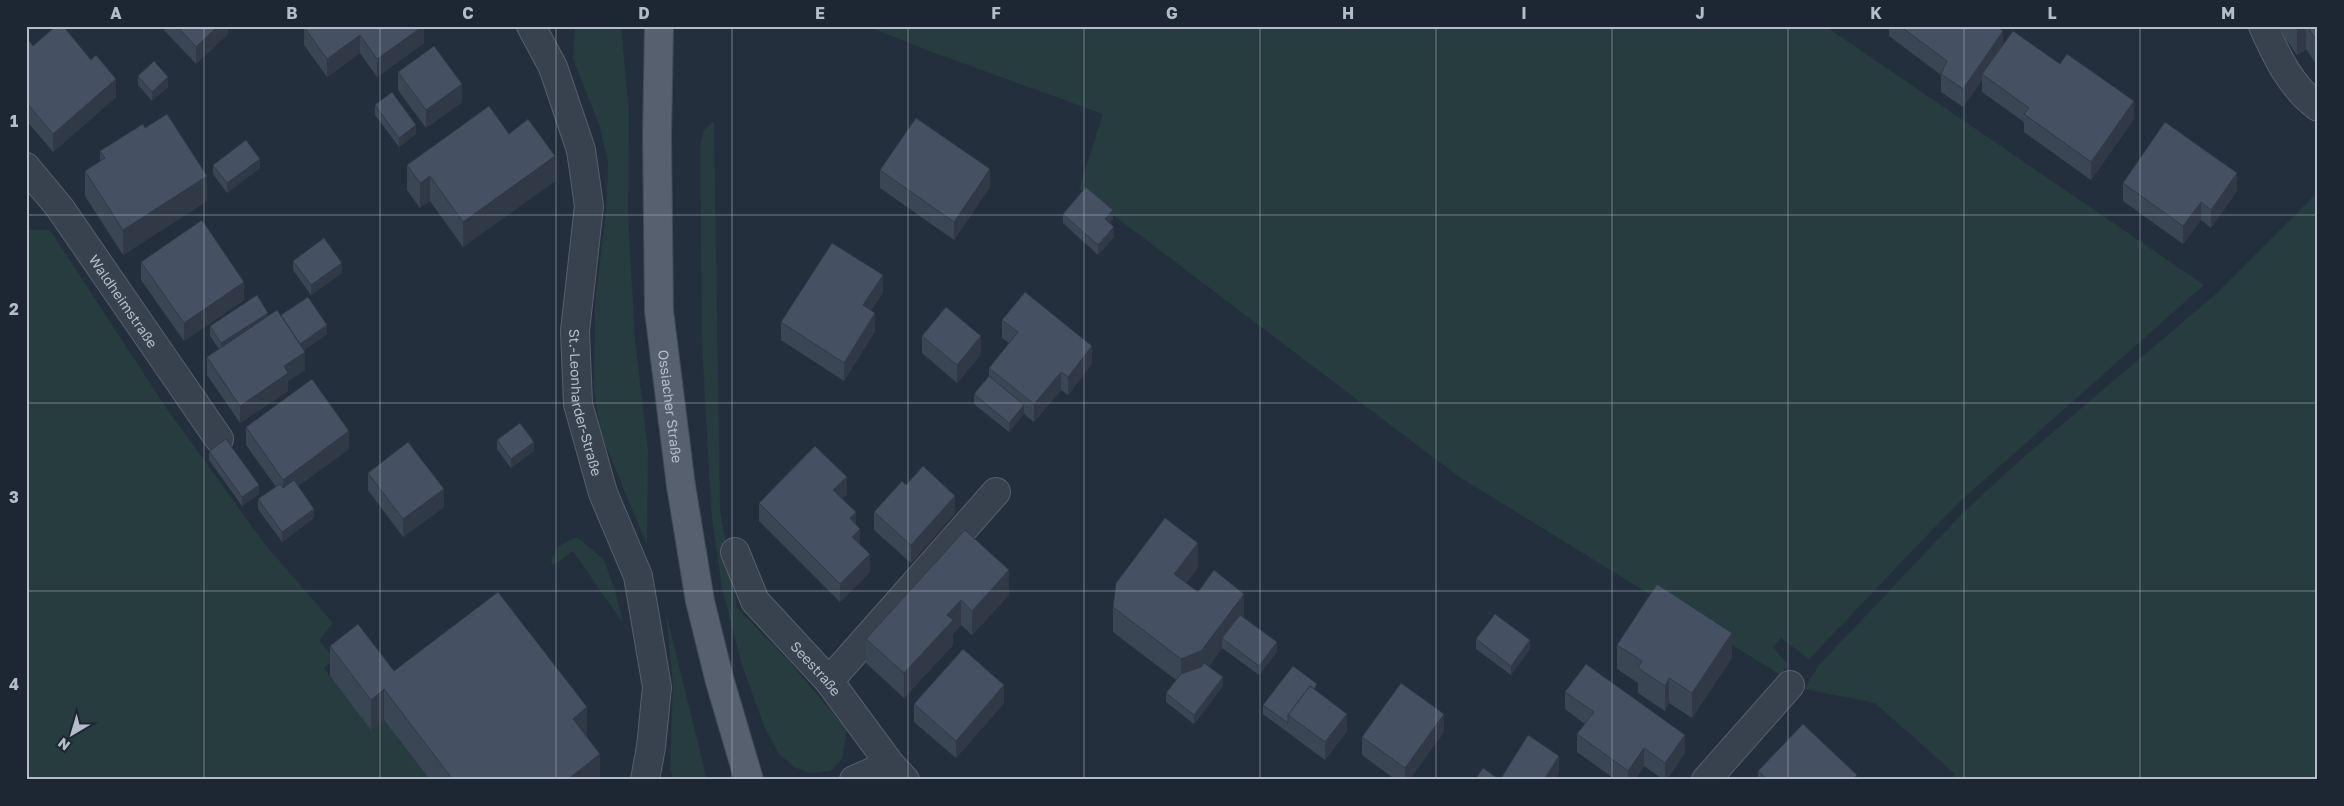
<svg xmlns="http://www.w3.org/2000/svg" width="2344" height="806" font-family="'Golos Text',sans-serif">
<rect width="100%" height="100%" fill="#242f3e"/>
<!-- green -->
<g fill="#263c3f">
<polygon points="575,26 621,26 629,111 628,215 635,340 648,450 647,545 601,434 594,387 595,303 606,211 608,163 600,127 573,59"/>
<polygon points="867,26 1825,26 2204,285 1957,504 1809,659 1781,638 1773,647 1788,665 1781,675 1458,476 1079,189 1103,114 924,49"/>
<polygon points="714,121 720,510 737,608 789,661 847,730 842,759 830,771 810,773 794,767 779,754 764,726 741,662 722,588 711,509 702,341 700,149 703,131"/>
<polygon points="2318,192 2318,780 1950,780 1955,774 1875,703 1804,689 1819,665 1962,514 2018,462 2216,294"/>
<polygon points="26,230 50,230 167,409 264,543 333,623 319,640 334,659 324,668 371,729 384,720 430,780 26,780"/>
<polygon points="577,537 604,560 614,587 623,623 573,551 554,565 551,561 557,547"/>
<polygon points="666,613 707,780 674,780 670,769 673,684"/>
</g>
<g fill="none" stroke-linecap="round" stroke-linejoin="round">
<defs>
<g id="minor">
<path id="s1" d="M531,26L553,67L581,150L589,206L575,331L578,404L603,493L638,576L657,687L651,747L645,780"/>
<path d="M2263,26C2277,57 2290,86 2318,107"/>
<path id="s2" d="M26,167L60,208L219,439"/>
<path id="s3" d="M735,552L755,601L829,681L890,764L905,780"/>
<polyline points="829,681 996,492"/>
<polyline points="854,780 890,764"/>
<polyline points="1706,780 1790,685"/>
</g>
<g id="major">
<path id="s4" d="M659,26L657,136L659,311L681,486L700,601L719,678L749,780"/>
</g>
</defs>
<!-- minor casing -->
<use href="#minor" stroke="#565f6c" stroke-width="30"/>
<!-- major casing -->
<use href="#major" stroke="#414a57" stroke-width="30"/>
<!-- minor -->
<use href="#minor" stroke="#38414e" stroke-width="28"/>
<!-- major -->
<use href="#major" stroke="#56606e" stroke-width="28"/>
</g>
<!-- wall -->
<g fill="#3b4654">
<polygon points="164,26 228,26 228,34 196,64 164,30"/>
<polygon points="424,26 424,43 377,77 360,53 327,77 304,45 304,27"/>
<polygon points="1889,26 1996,26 2003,45 2134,119 2091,180 2024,132 2024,122 1982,92 1982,80 1963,107 1941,92 1941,75 1889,36"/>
<polygon points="2277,26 2318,26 2318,67 2306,49 2297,55"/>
<polygon points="26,37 33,46 116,97 53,152 26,120"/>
<polygon points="398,72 462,102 426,128 398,90"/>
<polygon points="138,76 168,87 152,101 138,85"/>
<polygon points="375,105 416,134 399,147 375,115"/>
<polygon points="145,128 207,201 123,255 85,196 85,171 100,161 100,151"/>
<polygon points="509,134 555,181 463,247 430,201 420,208 407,190 407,165"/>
<polygon points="213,165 260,168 227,193 213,174"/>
<polygon points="880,170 990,187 954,240 880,188"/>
<polygon points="2123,183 2237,191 2211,228 2201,220 2183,244 2123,201"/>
<polygon points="1063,214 1113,219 1109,223 1114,237 1098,255 1063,223"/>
<polygon points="293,261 342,273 311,295 293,270"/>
<polygon points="141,262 244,300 184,341 141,280"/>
<polygon points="883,293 871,310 875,331 844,381 781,340 781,322"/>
<polygon points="281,315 327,334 304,350 305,370 288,381 288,391 240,423 207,375 207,357 219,349 210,336 210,326 268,316"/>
<polygon points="1002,320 1092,364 1068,395 1061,390 1034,422 1024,414 1009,432 974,404 974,394 989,376 989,368 1009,343 1002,338"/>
<polygon points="922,336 981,354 957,383 922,353"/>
<polygon points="246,427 349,449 298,486 314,518 282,542 258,509 258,499 276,487 246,445"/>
<polygon points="497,440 534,451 511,468 497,449"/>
<polygon points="209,451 259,494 242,506 209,460"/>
<polygon points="368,473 444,507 403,537 368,490"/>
<polygon points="906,485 955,513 911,563 874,530 874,512"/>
<polygon points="847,495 842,499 856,524 860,545 870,572 840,602 759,521 759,503"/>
<polygon points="965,530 1009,595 972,635 961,625 953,634 953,645 904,698 866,663 866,639"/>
<polygon points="1198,568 1186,583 1198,592 1244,618 1277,652 1259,675 1222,648 1209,666 1223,686 1194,724 1166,702 1166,693 1176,680 1113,632 1113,607"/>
<polygon points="1476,639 1530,649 1511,675 1476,649"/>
<polygon points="1617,645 1732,658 1692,718 1669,703 1665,711 1638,693 1638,683 1617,669"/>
<polygon points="330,646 394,671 587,737 600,780 430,780 384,720 371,730 330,676"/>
<polygon points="1317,691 1347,731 1325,760 1263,714 1263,705"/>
<polygon points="1565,692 1685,753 1666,780 1664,780 1644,766 1635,780 1616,780 1577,752 1577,734 1585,724 1565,709"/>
<polygon points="1004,703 956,758 914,722 914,704"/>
<polygon points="1444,732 1409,780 1396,780 1362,755 1362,737"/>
<polygon points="1758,771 1857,780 1758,780"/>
</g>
<!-- shaded-wall -->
<g fill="#303945">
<polygon points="218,26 228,26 228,34 196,64 196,47"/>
<polygon points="423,26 424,26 424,43 377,77 377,59"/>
<polygon points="2303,26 2306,26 2306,49 2297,55 2297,30"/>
<polygon points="2003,31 2003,49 1982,74 1982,80 1963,107 1963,89"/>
<polygon points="360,35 360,53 327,77 327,59"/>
<polygon points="168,77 168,87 152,101 152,92"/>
<polygon points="116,79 116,97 53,152 53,134"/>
<polygon points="462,84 462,102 426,128 426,110"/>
<polygon points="2134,101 2134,119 2091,180 2091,162"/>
<polygon points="416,125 416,134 399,147 399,138"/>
<polygon points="555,156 555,181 463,247 463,222"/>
<polygon points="260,159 260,168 227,193 227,183"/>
<polygon points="990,169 990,187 954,240 954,222"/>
<polygon points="2237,173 2237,191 2211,228 2211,210"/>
<polygon points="207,176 207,201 123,255 123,230"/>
<polygon points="430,176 430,201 420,208 420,183"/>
<polygon points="2201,202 2201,220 2183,244 2183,226"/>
<polygon points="1113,210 1113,219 1105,229 1105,219"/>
<polygon points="1114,227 1114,237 1098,255 1098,245"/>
<polygon points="342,263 342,273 311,295 311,285"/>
<polygon points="883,275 883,293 863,323 863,305"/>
<polygon points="244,282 244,300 184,341 184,323"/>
<polygon points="268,313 268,322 221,353 221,343"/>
<polygon points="875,313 875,331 844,381 844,363"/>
<polygon points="327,325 327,334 296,355 296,346"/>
<polygon points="981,336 981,354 957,383 957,365"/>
<polygon points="1092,346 1092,364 1068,395 1068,377"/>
<polygon points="305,352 305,370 288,381 288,391 240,423 240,406 284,366"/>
<polygon points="1061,372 1061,390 1034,422 1034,404"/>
<polygon points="1024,405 1024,414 1009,432 1009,423"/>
<polygon points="349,431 349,449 283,497 283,480"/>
<polygon points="534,442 534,451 511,468 511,459"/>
<polygon points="847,477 847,495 833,508 833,490"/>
<polygon points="259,485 259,494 242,506 242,497"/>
<polygon points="444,489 444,507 403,537 403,519"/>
<polygon points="955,496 955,513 911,563 911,545"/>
<polygon points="314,509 314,518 282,542 282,532"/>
<polygon points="856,512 856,530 850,518"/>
<polygon points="860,529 860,547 852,537"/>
<polygon points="1198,543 1198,568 1174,599 1174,574"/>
<polygon points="870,554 870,572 840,602 840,584"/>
<polygon points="1009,570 1009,595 972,635 972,611"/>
<polygon points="1244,594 1244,619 1222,638 1222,648 1201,676 1181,684 1181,659"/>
<polygon points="961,600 961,625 953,634 953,645 904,698 904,673 947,615"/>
<polygon points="1732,633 1732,658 1692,718 1692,693"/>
<polygon points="1530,640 1530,649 1511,675 1511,666"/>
<polygon points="1277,642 1277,652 1259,675 1259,666"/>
<polygon points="1223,677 1223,686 1194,724 1194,715"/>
<polygon points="1669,678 1669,703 1665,711 1665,686"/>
<polygon points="1004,685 1004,703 956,758 956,741"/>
<polygon points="384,689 384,720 371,730 371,700"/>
<polygon points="587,707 587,737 573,719"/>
<polygon points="1347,714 1347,731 1325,760 1325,742"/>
<polygon points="1444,714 1444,732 1409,780 1405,780 1405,768"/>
<polygon points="1685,735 1685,753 1665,780 1665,763"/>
<polygon points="1644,748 1644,766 1635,780 1628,780 1628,771"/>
<polygon points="600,754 600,780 567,780"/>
<polygon points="1559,756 1559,774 1555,780 1544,780"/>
<polygon points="1857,775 1857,780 1852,780"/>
</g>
<!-- building -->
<g fill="#455162" stroke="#303945">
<polygon points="56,26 63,26 91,60 96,55 116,79 53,134 26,102 26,37 33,46"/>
<polygon points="177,26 218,26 196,47"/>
<polygon points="305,26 423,26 377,59 360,35 327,59 304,27"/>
<polygon points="1900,26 1996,26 2003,31 1963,89 1941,74 1947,61"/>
<polygon points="2294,26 2303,26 2297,30"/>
<polygon points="2307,26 2318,26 2318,43"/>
<polygon points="2013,31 2060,64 2067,54 2134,101 2091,162 2024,114 2029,108 1982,74"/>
<polygon points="434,46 462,84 426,110 398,72"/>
<polygon points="154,61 168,77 152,92 138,76"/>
<polygon points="392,92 416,125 399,138 375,105"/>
<polygon points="489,106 509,134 528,119 555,156 463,222 430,176 420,183 407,165"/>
<polygon points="167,114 207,176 123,230 85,171 105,158 100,151 143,124 145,128"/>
<polygon points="916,118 990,169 954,222 880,170"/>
<polygon points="2165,122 2237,173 2211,210 2201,202 2183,226 2123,183"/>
<polygon points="246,140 260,159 227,183 213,165"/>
<polygon points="1086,187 1113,210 1105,219 1114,227 1098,245 1063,214"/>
<polygon points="202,220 244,282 184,323 141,262"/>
<polygon points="324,238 342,263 311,285 293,261"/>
<polygon points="832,243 883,275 863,305 875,313 844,363 781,322"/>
<polygon points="1025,292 1092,346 1068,377 1061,372 1034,404 989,368 1018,332 1002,320"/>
<polygon points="257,295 268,313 221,343 210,326"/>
<polygon points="308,297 327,325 300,344 281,315"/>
<polygon points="946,307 981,336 957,365 922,336"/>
<polygon points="277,310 305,352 284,366 288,373 240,406 207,357"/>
<polygon points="989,376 1024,405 1009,423 974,394"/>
<polygon points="312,379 349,431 283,480 246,427"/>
<polygon points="520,423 534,442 511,459 497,440"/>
<polygon points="226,439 259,485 242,497 209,451"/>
<polygon points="408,442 444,489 403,519 368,473"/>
<polygon points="815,446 847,477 833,490 856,512 850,518 860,529 852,537 870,554 840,584 759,503"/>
<polygon points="923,466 955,496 911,545 874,512 902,481 906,485"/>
<polygon points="294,480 314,509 282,532 258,499 280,484 283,488"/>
<polygon points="1165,518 1198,543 1174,574 1198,592 1214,570 1244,594 1201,651 1181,659 1113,607 1116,583"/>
<polygon points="965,530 1009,570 972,611 961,600 947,615 953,620 904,673 866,639"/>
<polygon points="1657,584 1732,633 1692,693 1669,678 1665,686 1638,668 1642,661 1617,645"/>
<polygon points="498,592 587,707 573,719 600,754 567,780 453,780 384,689 371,700 330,646 358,624 394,671"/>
<polygon points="1495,614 1530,640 1511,666 1476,639"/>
<polygon points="1240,615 1277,642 1259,666 1222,638"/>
<polygon points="963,649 1004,685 956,741 914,704"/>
<polygon points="1204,663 1223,677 1194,715 1166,693 1181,674 1201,667"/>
<polygon points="1586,664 1685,735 1665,763 1644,748 1628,771 1577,734 1594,712 1565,692"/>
<polygon points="1293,666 1317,684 1314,689 1310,686 1288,715 1288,723 1263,705"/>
<polygon points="1401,683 1444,714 1405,768 1362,737"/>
<polygon points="1310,686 1347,714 1325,742 1288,715"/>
<polygon points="1803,724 1857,775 1852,780 1768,780 1758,771"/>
<polygon points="1528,735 1559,756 1544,780 1475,780 1483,768 1500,780"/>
</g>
<!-- grid -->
<path fill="none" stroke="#b4bcc9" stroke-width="1" stroke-opacity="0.55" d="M204,26V780M380,26V780M556,26V780M732,26V780M908,26V780M1084,26V780M1260,26V780M1436,26V780M1612,26V780M1788,26V780M1964,26V780M2140,26V780M26,215H2318M26,403H2318M26,591H2318"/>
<g text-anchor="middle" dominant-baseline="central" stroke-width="4" stroke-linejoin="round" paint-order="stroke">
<!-- street labels -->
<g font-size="14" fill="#b4bcc9" stroke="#1d2633">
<text stroke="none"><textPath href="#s2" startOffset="166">Waldheimstraße</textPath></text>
<text stroke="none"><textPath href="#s1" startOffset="389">St.-Leonharder-Straße</textPath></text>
<text stroke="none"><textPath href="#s4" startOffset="381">Ossiacher Straße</textPath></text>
<text stroke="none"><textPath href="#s3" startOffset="144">Seestraße</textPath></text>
</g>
</g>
<!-- border -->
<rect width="2344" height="806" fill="none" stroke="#1d2633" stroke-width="55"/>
<!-- north arrow -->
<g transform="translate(72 734) rotate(218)" stroke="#1d2633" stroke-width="4" paint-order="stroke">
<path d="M0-4L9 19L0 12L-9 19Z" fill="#b4bcc9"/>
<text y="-8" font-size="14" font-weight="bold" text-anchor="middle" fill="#b4bcc9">N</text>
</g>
<rect x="28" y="28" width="2288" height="750" fill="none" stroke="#b4bcc9" stroke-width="2"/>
<g font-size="16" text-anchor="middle" font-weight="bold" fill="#b4bcc9">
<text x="116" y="19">A</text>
<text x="292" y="19">B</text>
<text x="468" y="19">C</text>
<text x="644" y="19">D</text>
<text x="820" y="19">E</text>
<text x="996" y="19">F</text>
<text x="1172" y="19">G</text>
<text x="1348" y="19">H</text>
<text x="1524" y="19">I</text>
<text x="1700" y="19">J</text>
<text x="1876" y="19">K</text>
<text x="2052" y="19">L</text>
<text x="2228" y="19">M</text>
<text x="14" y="127">1</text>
<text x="14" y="315">2</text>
<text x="14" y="503">3</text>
<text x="14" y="690">4</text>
</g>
</svg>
